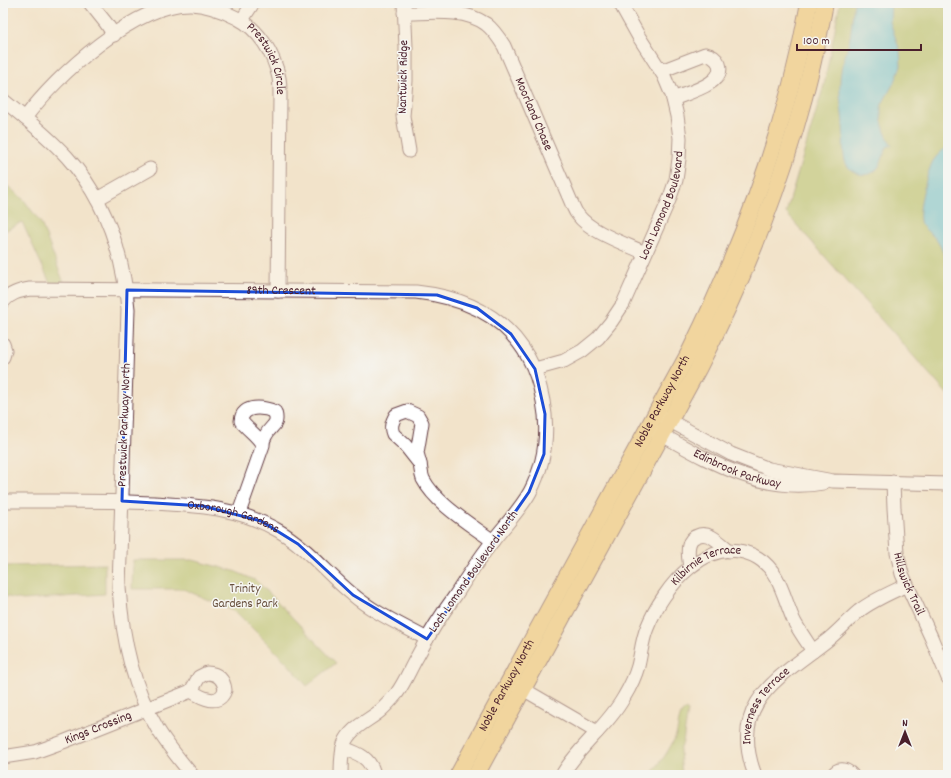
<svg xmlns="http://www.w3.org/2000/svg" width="951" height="778" font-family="Dekko,sans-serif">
<rect width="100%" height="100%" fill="#f6f6f2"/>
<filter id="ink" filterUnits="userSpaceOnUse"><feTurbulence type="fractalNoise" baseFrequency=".025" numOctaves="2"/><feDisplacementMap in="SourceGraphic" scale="8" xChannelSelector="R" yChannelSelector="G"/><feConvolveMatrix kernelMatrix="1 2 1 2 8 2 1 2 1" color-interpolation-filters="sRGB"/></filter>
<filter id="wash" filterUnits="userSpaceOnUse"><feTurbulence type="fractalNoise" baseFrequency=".012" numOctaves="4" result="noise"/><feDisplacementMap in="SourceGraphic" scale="16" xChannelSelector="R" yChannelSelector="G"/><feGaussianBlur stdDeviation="0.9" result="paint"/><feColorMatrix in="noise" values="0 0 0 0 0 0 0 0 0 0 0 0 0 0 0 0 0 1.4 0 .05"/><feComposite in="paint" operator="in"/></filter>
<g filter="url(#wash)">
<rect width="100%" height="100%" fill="#f2e3ca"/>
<!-- green -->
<g fill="#aabf63" stroke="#7a6f47">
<polygon points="840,3 948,3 948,395 786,213 824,85"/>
<polygon points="3,182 24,200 41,223 64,283 50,283 22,222 3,232"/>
<polygon points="941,499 948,499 948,519"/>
<polygon points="133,560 193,560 234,571 255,580 271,595 336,663 307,686 288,664 236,612 183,589 132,589"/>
<polygon points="105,564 105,594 23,600 3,596 3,566"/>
<path d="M686,709L688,711L683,742L680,751L682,775H650C660,763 670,750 676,735C679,726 678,714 686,709Z"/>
</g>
<!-- water -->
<g fill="#61c5df" stroke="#567285">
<path d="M854,3H891L890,22L900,51L901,66L896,79L882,104C878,115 885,136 892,145L887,147L886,149C883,156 881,166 875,171C865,179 849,173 845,161C842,150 844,136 843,125C842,110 839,96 840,82C840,69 845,58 848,46C852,32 852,17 854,3Z"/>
<path d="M948,146V274C946,261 943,247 934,237C930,233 924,229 921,224C916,214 927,172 933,161C937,155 942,151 948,146Z"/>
</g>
</g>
<g filter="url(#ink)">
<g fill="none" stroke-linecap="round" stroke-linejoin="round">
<defs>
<g id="minor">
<polyline points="90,3 106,23 114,35"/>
<polyline points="404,3 406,47 406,81 403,116 409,151"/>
<path id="s1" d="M404,13C431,13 463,8 486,24C494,30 499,38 504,46L572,204C574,208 575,212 578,215C590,232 626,244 645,253"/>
<polyline points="242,20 253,3"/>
<path d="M661,71L705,54C711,55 716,58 719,64C726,84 686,93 673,99"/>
<path d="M3,100C25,118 48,136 67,157C105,199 123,253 128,309L119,587C122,636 132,686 157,728C167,745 180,760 192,775"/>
<path id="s2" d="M25,118C56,76 135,3 191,4C207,5 222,10 237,18C259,29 274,54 279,78C280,84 280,90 280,96L278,291"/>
<polyline points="97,199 150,169"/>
<path id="s3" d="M3,302C10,293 19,291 30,289L416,292C462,297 504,314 528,357C536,371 540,385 543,401C549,432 545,463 530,492C520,510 505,525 492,542C479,559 467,577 455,596C441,615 428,636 417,657C410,669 405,682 397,693C392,699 387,705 380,711C368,721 350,728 344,744C341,754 341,765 341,775"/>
<polyline points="3,344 5,350 3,357"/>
<path id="s4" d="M535,369L564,361L582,351L598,338L611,322L623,304L669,200L676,180L679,159L680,138L677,116L672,95L664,76L639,37L620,3"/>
<path d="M407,411L418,416L422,423L417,453L420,464L405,445L393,434C390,427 392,422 396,415Z"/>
<polyline points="661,416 731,454 769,469 833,481 948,484"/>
<path id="s5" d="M655,431C706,459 762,495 823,483"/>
<path d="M420,464C421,469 421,474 423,479C436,504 470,524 493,541"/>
<path id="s6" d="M893,482L894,508L897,553L902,574L931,637L948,678"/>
<path id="s7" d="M3,501C53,501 104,500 154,503C200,506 238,507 279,531C307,547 327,574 352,594C374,613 402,625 427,639"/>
<path d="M239,513L263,445C263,442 264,438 266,435C271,425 279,426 275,412C264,407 242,404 241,421C248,430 256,434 263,445"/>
<path d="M690,567C689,560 687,552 689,545C690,541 693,537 697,536C709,530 721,544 730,551"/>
<path d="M207,673C218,673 224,680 225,690C219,707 202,698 191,691L199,677Z"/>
<polyline points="516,685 597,732"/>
<path d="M343,748C358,753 371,758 374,775"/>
<path id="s8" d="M3,757L35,752L63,742L191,691"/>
<path id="s9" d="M562,775C579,746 608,726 624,697C630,687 635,677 638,666C641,654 642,640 647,628C663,588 709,529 758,558C781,572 784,601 795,623C800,632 807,642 813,651"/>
<path id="s10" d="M755,775C728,704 777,679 825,642C837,633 847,621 859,611C873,600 890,593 907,585"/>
<path d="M833,775C838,767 846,769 852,775"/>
</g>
<g id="major">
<path id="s11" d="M458,775L690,351C745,240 787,125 809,3"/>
<path d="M476,775L698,369C758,252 802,133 825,3"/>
</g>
</defs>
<!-- minor casing -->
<use href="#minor" stroke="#633c43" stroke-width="15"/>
<!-- major casing -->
<use href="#major" stroke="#633c43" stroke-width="18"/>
<!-- minor -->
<use href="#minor" stroke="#fff" stroke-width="13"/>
<!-- major -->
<use href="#major" stroke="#efc469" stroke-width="16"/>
</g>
</g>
<!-- marked area -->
<path d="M0 0H951V778H0ZM127,290L437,295L477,308L511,334L535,369L545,414L544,454L529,492L427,639L353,595L298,544L261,521L203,506L122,501Z" fill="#f2e3ca" fill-opacity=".55" fill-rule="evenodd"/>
<path fill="none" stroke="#1d4ed8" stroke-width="3" stroke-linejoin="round" d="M127,290L437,295L477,308L511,334L535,369L545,414L544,454L529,492L427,639L353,595L298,544L261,521L203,506L122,501Z"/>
<g text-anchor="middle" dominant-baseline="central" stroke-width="3" stroke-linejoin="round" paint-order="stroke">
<!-- street labels -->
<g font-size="13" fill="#4a1f2b" stroke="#f6f6f2">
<text stroke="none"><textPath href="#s2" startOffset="308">Prestwick Circle</textPath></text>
<text transform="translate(404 77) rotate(-89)">Nantwick Ridge</text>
<text stroke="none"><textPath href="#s1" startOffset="187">Moorland Chase</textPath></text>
<text stroke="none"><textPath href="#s4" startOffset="220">Loch Lomond Boulevard</textPath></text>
<text stroke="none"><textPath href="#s3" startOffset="282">89th Crescent</textPath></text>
<text stroke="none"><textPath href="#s11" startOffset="426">Noble Parkway North</textPath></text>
<text transform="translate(125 425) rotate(-88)">Prestwick Parkway North</text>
<text stroke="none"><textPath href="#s5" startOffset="91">Edinbrook Parkway</textPath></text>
<text stroke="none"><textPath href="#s7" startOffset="232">Oxborough Gardens</textPath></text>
<text stroke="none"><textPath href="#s9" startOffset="264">Kilbirnie Terrace</textPath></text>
<text transform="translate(474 572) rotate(-55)">Loch Lomond Boulevard North</text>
<text stroke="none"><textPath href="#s6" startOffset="104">Hillswick Trail</textPath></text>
<text stroke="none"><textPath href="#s11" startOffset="102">Noble Parkway North</textPath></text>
<text stroke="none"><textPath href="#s10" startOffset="76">Inverness Terrace</textPath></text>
<text stroke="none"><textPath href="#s8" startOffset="100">Kings Crossing</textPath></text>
</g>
<!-- park labels -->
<g font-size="13" fill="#674f3c" stroke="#f6f6f2">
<text x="245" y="589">Trinity<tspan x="245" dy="15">Gardens Park</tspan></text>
</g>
</g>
<!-- margin -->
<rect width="951" height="778" fill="none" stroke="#f6f6f2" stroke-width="16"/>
<!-- north arrow -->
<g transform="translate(905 732)" stroke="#f6f6f2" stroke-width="3" paint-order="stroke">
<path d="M0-3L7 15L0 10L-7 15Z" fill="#4a1f2b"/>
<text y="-6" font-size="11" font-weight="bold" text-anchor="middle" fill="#4a1f2b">N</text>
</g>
<!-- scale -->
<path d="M797 44v6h124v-6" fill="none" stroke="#4a1f2b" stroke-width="2"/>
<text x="803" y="44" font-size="12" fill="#4a1f2b" stroke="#f6f6f2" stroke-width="3" paint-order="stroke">100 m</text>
</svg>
